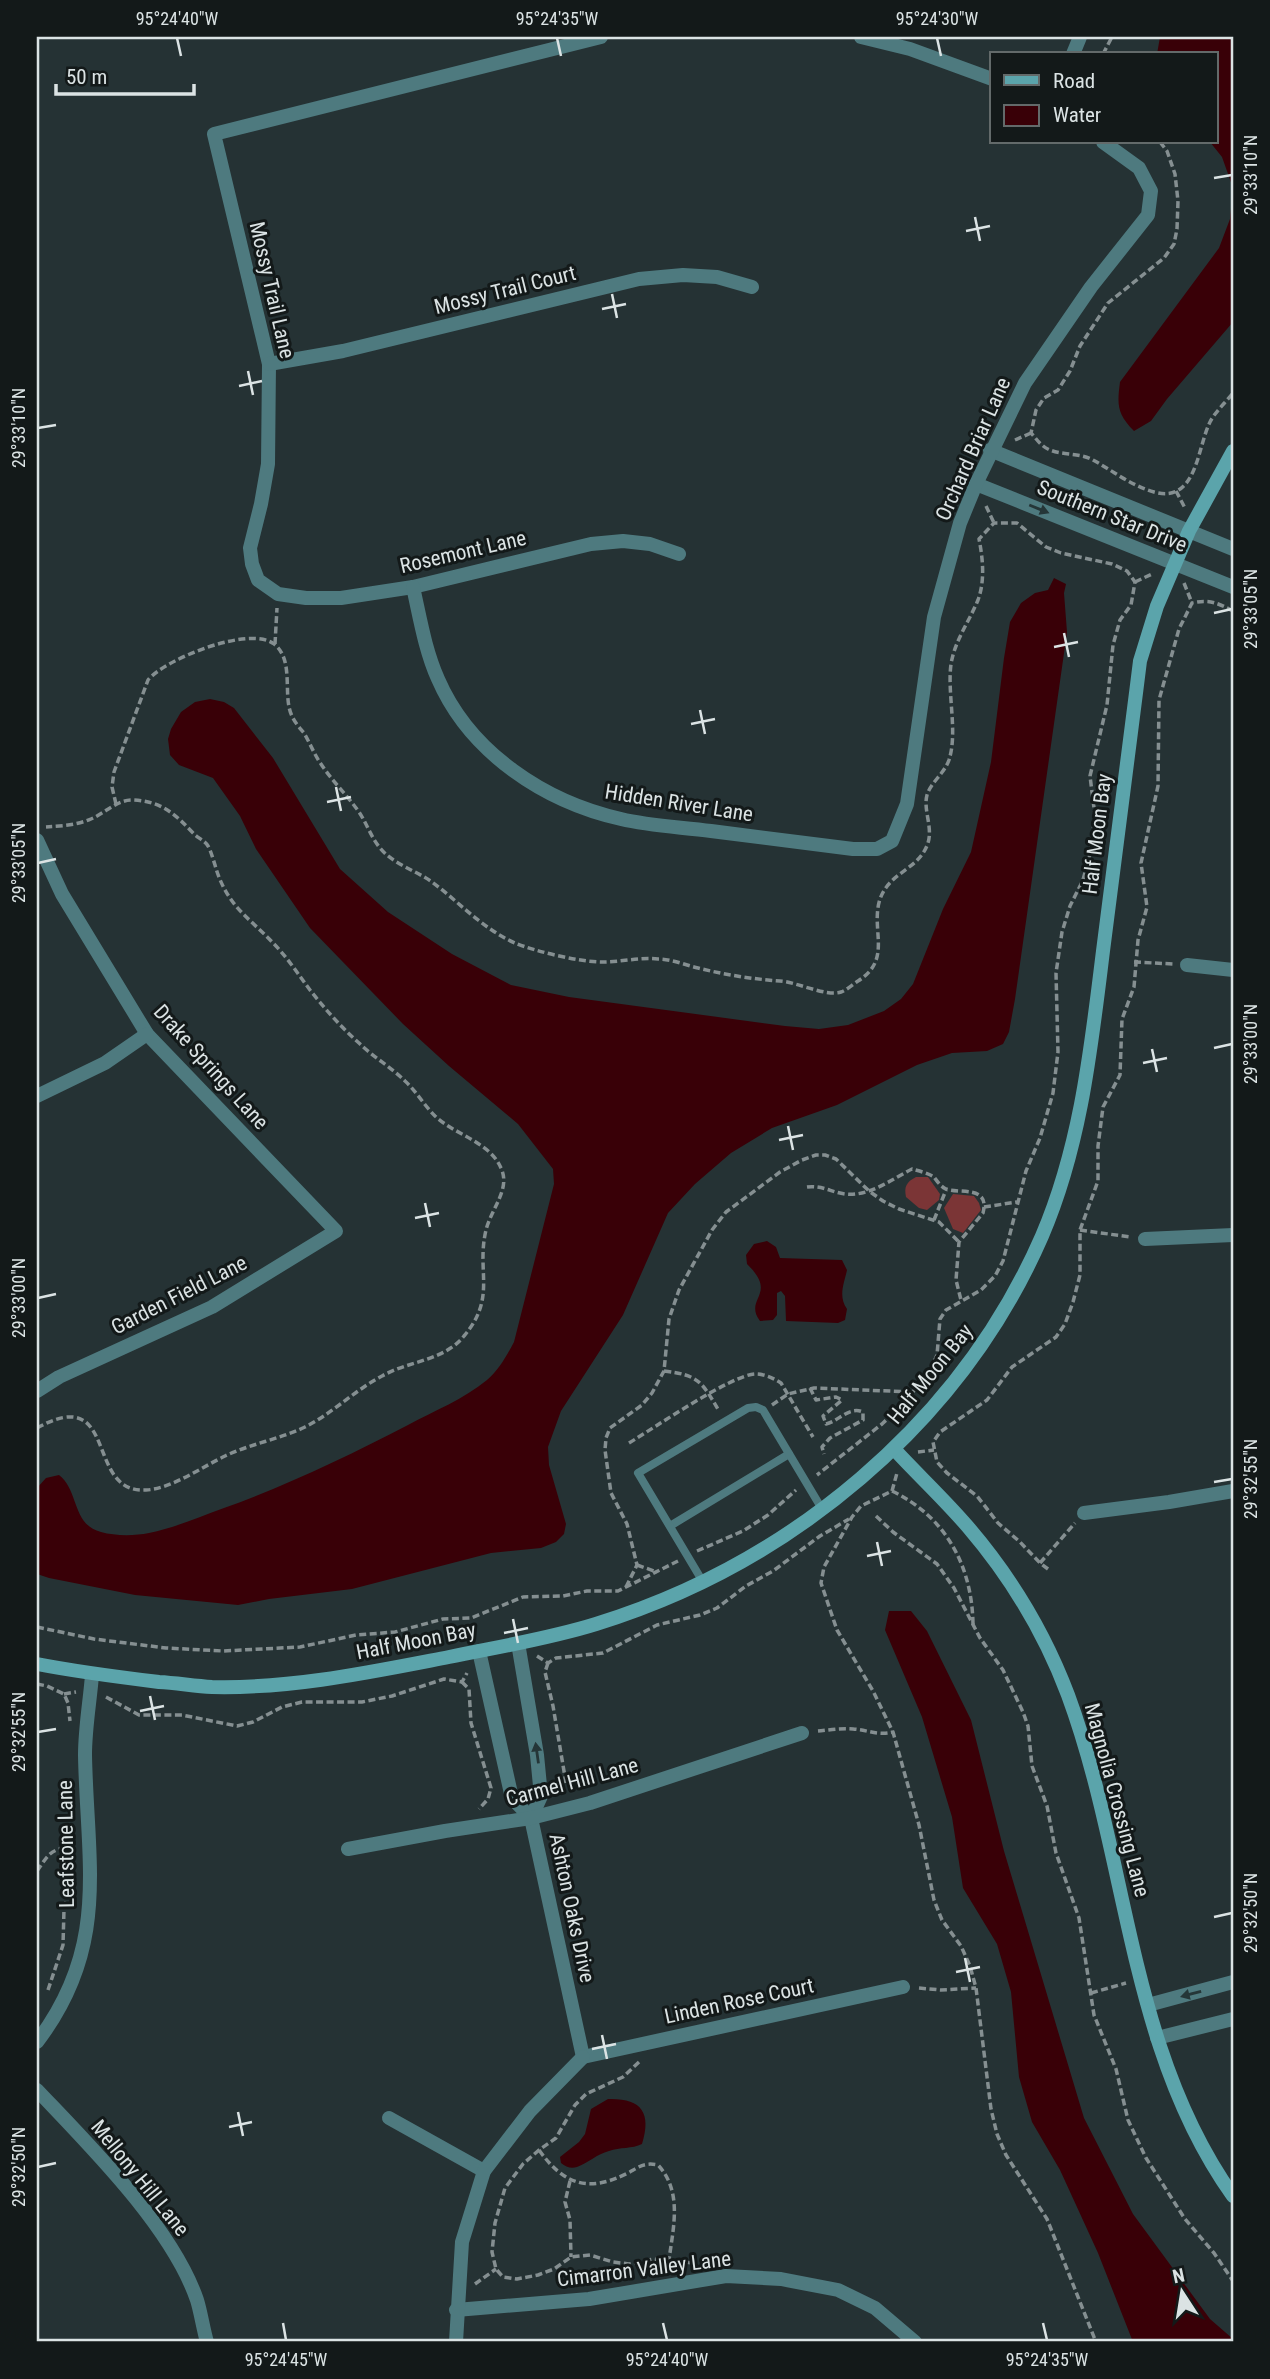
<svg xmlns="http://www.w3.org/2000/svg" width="1270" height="2379" font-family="'Roboto Condensed',sans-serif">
<rect width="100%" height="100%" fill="#253234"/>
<!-- park -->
<g fill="#7b3536">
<path d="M916,1177H928L940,1194L939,1200L927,1210L919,1208L906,1197C904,1187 906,1182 916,1177Z"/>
<polygon points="953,1194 974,1196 979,1203 981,1210 963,1233 953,1229 944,1208"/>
</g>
<!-- water -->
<g fill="#390007">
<path d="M1160,37H1233V322L1167,399L1151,421L1134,431C1117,414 1117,405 1120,382L1219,248L1230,219L1233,188L1222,157L1210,142H1216V54H1157Z"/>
<path d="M1054,578L1066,584L1064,593L1067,632L1015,999L1009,1032L1003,1044L987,1051L952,1053L917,1065L837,1105L772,1128L731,1153L695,1184L668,1213L623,1315L561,1411L548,1447L549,1465L566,1524L564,1534L556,1542L541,1548L491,1553L352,1589L269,1599L238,1605L135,1595L49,1578L37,1574V1488L46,1478L59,1475C79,1490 72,1525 101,1532C115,1536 134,1536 149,1533C174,1528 199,1517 224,1508C288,1485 348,1456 408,1425C434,1411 464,1399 487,1380C499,1370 507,1355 514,1342L554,1184L553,1169L518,1124L449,1066L403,1024L310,928L256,849L240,816L213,778L179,765L170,755L168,739L171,729L181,712L195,702L210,699L224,702L234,708L273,758L340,869L388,912L452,954L511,985L569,997L785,1026L819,1029L848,1025L884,1011L901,999L913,984L943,909L971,852L991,762L1004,658L1010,622L1021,603L1035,593L1048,590Z"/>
<path d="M767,1241L776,1247L780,1258L842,1260L847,1270C844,1284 838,1296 847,1309L845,1320L838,1323L786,1321L785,1296L781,1291L777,1293V1315L773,1320L760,1321C743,1298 779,1295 747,1264L746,1255L754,1244Z"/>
<polygon points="889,1611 911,1611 927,1631 971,1720 1004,1851 1084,2118 1133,2214 1210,2319 1233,2339 1233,2342 1133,2342 1098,2253 1060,2170 1032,2122 1019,2077 1011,1992 997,1944 963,1888 952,1817 922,1717 885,1630"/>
<path d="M608,2099C641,2098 652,2112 642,2144C632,2149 620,2147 609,2151C597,2154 588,2163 577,2167C571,2169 566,2167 561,2163L560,2157L579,2142L585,2134L591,2109Z"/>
</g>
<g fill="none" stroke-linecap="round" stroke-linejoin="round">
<!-- path -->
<g stroke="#858f91" stroke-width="3.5" stroke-dasharray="7 3.5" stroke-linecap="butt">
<polyline points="1103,54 1112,37"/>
<path d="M1160,142L1167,151L1175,174L1178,201L1177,229L1174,244L1164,258L1108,303L1080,346L1070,371L1058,390L1044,398L1036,410L1031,433C1035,437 1038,442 1042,445C1055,457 1077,451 1093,460C1113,471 1132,486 1154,492C1197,504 1197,448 1210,422C1215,412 1226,402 1233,393"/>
<polyline points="1015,440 1031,433"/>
<polyline points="1176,491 1185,508"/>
<polyline points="986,506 994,523"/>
<polyline points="1135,582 1152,574"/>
<polyline points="1184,583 1192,603"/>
<polyline points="275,644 277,608"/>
<path d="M116,804L112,787L114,772L148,680C165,659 250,625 274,644C295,660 282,696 292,716C295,723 300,728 304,733C310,743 314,754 321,764C332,781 347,795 359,812C367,824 371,837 380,848C393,864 415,870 432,882C459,902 483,929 515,943C537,952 580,962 603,962C621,962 640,957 658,959C672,959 685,965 698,968C726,975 752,979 780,981C797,982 826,997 841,992C847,990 853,984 858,981C893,959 870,930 880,899C890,871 919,870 928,843C933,827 923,810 927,795C931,782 944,774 949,760C958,732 947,694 951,664C955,640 969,622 978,600C985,581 983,559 979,539L994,523H1017L1046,547L1061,553L1112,564L1127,571L1135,582L1131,605L1120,620L1113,645L1107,705L1090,776L1095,816L1090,854L1083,880L1070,906L1062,932L1056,973L1058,1052L1053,1093L1040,1138L1026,1171L1003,1261L995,1276L981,1290L946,1310L940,1319L937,1355L930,1371L902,1405L882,1424L817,1475"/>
<polyline points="1134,962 1174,964"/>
<path d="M807,1187C821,1185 831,1192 845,1194C869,1197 892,1179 912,1169C919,1171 928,1173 934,1177C937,1181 941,1187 946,1189C960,1194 990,1185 983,1213L959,1242L956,1280L961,1300"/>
<polyline points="984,1207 1017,1202"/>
<polyline points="934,1220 946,1190"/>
<polyline points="1080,1230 1130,1237"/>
<path d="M664,1371C699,1375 702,1382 719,1411"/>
<path d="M810,1388L816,1400L836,1397L842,1400L823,1416L826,1424C839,1421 849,1406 863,1412V1420L830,1438L822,1447L824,1454"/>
<polyline points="772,1405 788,1394 814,1388 912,1392"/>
<path d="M37,1428C120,1382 84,1494 146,1490C171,1489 202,1467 225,1456C250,1444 280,1439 305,1427C333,1413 355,1390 382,1376C408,1361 444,1361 464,1336C497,1297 476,1272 486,1230C491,1209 511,1189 501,1168C490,1142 455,1135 435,1116C424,1105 416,1091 405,1081C391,1067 373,1057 359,1043C341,1027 325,1009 310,990C298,974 287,957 273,943C261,930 247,919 236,906C226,894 219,880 215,865C213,859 211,851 208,846C205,841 198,838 194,834C175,814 162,801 132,800C117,800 105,813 91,819C77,825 61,826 46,827"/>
<path d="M629,1443C654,1428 731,1375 755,1374C765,1374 773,1378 781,1383L813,1437"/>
<polyline points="918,1452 934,1450"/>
<polyline points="892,1491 897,1473"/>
<polyline points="876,1516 893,1532 937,1564 954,1588 980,1638 1003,1670 1023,1712 1028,1726 1032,1766 1047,1806 1056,1853 1079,1918 1094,2015 1116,2069 1128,2120 1146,2158 1185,2219 1214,2253 1233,2281"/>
<polyline points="697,1551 743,1531 768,1515 796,1490"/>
<polyline points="1040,1563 1075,1523"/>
<polyline points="637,1565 657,1572"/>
<path d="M1048,1569L1040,1563L1020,1542L998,1523L977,1496L947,1473L937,1462L933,1442L940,1432L987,1400L1012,1367L1056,1337L1065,1324L1073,1302L1080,1275V1230L1098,1181V1146L1103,1107L1120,1075L1122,1019L1134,987L1138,940L1147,907L1141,863L1158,786L1159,700L1179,629L1192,603C1209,599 1218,603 1233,611"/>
<polyline points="626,1587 637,1565 627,1524 611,1493 605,1450 606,1438 610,1428 642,1405 652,1393 664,1371 669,1319 679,1290 712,1230 726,1212 780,1172 802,1160 816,1155 825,1155 836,1159 869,1191 883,1201 899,1209 939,1222 959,1242"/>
<path d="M973,1624C972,1566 946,1517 892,1491L861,1506L852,1517L824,1567L821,1583L837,1630L873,1691L893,1732L919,1825L934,1900L942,1920L961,1946L970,1966L976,1988L991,2109L997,2134L1006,2155L1047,2219L1096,2342"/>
<polyline points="37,1627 94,1639 166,1648 223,1651 300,1647 356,1635 395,1632 443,1619 471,1618 523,1597 563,1596 587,1591 618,1591 678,1561"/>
<polyline points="537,1656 548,1663 556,1658 603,1653 657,1625 700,1615 717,1608 746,1586 773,1571 820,1536 849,1519"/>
<polyline points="548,1663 545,1672 553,1706 566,1783 556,1790"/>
<polyline points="462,1682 469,1689 471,1723 491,1788 488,1799 479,1809"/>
<polyline points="37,1684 47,1686 64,1694 68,1703 70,1721"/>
<polyline points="64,1694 76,1692"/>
<polyline points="106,1697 139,1715 182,1715 237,1726 253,1722 282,1707 302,1702 362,1702 392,1696 444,1679 462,1682 467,1673"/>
<path d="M818,1731C829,1730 841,1728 853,1729C868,1730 878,1736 893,1732"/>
<polyline points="68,1788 70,1812"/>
<path d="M37,1871C49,1854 50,1849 72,1847"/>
<polyline points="919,1988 941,1990 976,1988"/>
<polyline points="48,1990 63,1945 64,1909 72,1879"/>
<polyline points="1091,1993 1126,1983"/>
<polyline points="639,2062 623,2077 586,2094 575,2105 556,2138 539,2150 523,2164 505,2188 495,2223 492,2252 496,2269 503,2277 517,2279 538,2275 554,2269 571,2257 590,2255 613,2262 629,2264 653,2259 694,2263"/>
<path d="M539,2150C564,2185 588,2193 628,2173C639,2167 644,2162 658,2165C683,2192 673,2228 669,2260"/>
<polyline points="570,2181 565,2202 570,2220 571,2257"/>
<polyline points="475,2284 496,2269"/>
</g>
<!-- lane -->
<g stroke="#4e7a7f" stroke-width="8">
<polyline points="670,1526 789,1454"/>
<polyline points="703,1582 638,1473 748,1408 756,1407 763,1410 822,1509"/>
</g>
<!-- street -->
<g stroke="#4e7a7f" stroke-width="14">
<polyline points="601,37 214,134 269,364 268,464 261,504 250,548 252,564 258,580 278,594 306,598 341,598 413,587 591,544 623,541 650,544 679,554"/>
<polyline points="861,37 910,49 992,79"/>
<polyline points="1073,54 1080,37"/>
<polyline points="269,364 343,351 639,279 683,275 717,277 752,287"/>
<polyline points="990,450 1233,549"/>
<polyline points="976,484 1233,587"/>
<path d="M413,587C420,618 425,650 438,679C470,753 545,802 621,819C650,826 681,827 711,831C758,837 805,843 853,849H877L892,841L907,804L934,617L960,523L976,484L1025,383L1091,287L1148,215L1151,191L1139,168L1103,142"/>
<polyline points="37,840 62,894 147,1034 336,1231 212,1307 59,1377 37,1391"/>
<polyline points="1187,965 1233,970"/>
<polyline points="37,1096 105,1063 147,1034"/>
<polyline points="1145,1239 1233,1235"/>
<polyline points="1084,1513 1169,1502 1233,1491"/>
<polyline points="518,1643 537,1755 541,1796 531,1818"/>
<polyline points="479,1651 512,1798 531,1818 583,2057"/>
<polyline points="348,1849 445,1831 531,1818 590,1803 802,1733"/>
<polyline points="1148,2005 1233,1982"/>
<polyline points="1157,2038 1233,2019"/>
<path d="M37,2042C110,1946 87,1864 85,1755C85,1728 90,1701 92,1675"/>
<polyline points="583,2057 903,1987"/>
<path d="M37,2090C90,2146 172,2227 197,2300C201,2313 203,2328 207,2342"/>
<polyline points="389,2118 484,2171"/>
<polyline points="456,2310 589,2299 726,2276 781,2279 838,2290 875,2308 915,2342"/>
<polyline points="456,2342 462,2242 484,2171 530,2111 583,2057"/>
</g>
<!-- secondary -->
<g stroke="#5ba4ab" stroke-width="14">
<path d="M895,1450C919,1476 945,1500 968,1527C1010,1576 1045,1634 1068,1695C1129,1860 1128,2049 1233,2196"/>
<path d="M37,1664C78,1672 118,1677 159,1682C177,1683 194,1686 212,1687C291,1689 371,1672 449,1657C497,1647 548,1639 596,1624C790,1564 960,1424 1042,1236C1081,1145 1091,1048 1103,951C1115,855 1128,758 1140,661L1157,606L1189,531L1233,451"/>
</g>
</g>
<!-- one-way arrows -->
<defs><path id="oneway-solid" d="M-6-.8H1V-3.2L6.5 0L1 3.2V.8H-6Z" transform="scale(1.75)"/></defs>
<g fill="#253638">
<use href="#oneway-solid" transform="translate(1039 509) rotate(22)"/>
<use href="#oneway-solid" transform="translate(537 1753) rotate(-98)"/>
<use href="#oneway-solid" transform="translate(1191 1994) rotate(165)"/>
</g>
<!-- ticks -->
<path fill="none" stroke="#dbe3e4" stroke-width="2.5" d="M177,38L181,56M557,38L561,56M937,38L941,56M1214,178L1232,175M975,217L980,241M966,231L990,226M612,294L617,318M602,309L626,304M248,371L253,395M239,386L262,381M38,428L56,425M1214,613L1232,609M1064,633L1069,657M1054,647L1078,642M700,710L705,734M691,724L715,719M336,787L341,811M327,802L351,797M38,863L56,859M1214,1048L1232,1044M1152,1049L1157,1072M1143,1063L1167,1058M788,1126L793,1150M779,1140L803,1135M425,1203L430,1227M415,1218L439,1213M38,1298L56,1294M1214,1482L1232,1479M877,1542L882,1566M867,1556L891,1551M513,1619L518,1643M504,1633L528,1628M150,1696L155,1720M140,1711L164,1706M38,1732L56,1729M1214,1917L1232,1913M965,1958L970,1982M956,1972L980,1967M602,2035L607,2059M592,2049L616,2044M238,2112L243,2136M229,2127L252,2122M38,2167L56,2163M283,2323L286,2340M663,2323L667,2340M1043,2323L1047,2340"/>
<g text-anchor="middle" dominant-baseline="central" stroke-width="6" stroke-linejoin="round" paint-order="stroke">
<!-- street labels -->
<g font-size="21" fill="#dbe3e4" stroke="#131919">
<text transform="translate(272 290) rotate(77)">Mossy Trail Lane</text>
<text transform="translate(505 290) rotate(-14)">Mossy Trail Court</text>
<text transform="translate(973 449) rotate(-66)">Orchard Briar Lane</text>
<text transform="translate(1112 516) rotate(22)">Southern Star Drive</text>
<text transform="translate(463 552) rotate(-13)">Rosemont Lane</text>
<text transform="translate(679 803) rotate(9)">Hidden River Lane</text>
<text transform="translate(1097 834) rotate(-83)">Half Moon Bay</text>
<text transform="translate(211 1067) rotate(48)">Drake Springs Lane</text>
<text transform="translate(179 1295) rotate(-27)">Garden Field Lane</text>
<text transform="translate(930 1374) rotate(-51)">Half Moon Bay</text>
<text transform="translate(416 1641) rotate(-11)">Half Moon Bay</text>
<text transform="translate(572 1782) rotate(-15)">Carmel Hill Lane</text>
<text transform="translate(1117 1800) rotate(75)">Magnolia Crossing Lane</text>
<text transform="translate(66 1844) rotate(-91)">Leafstone Lane</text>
<text transform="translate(572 1908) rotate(78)">Ashton Oaks Drive</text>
<text transform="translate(739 2001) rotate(-12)">Linden Rose Court</text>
<text transform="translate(140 2178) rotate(51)">Mellony Hill Lane</text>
<text transform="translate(644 2269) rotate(-7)">Cimarron Valley Lane</text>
</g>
</g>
<!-- border -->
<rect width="1270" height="2379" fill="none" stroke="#131919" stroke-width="77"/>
<!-- legend -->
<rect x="990" y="52" width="228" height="91" fill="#131919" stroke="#636a6a" stroke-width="2"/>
<rect x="1004" y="75" width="35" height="10" fill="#5ba4ab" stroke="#636a6a" stroke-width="2"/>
<text x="1053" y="88" font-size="21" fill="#dbe3e4">Road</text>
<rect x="1004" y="105" width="35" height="21" fill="#390007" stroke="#636a6a" stroke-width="2"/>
<text x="1053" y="122" font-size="21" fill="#dbe3e4">Water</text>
<!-- north arrow -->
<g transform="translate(1182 2292) rotate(348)" stroke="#131919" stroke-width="5" paint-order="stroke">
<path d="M0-5L12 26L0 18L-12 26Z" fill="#dbe3e4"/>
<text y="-10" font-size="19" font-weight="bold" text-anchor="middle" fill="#dbe3e4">N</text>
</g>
<!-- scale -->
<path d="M56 84v10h138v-10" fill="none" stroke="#dbe3e4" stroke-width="3.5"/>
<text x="66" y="84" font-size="21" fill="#dbe3e4" stroke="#131919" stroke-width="5" paint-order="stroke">50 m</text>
<rect x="38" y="38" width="1194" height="2302" fill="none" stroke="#dbe3e4" stroke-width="2.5"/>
<g font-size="18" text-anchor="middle" fill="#dbe3e4">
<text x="177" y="25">95°24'40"W</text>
<text x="557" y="25">95°24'35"W</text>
<text x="937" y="25">95°24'30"W</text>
<text transform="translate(1251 175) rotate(-90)" y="6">29°33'10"N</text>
<text transform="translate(19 428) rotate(-90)" y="6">29°33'10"N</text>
<text transform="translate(1251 609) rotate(-90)" y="6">29°33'05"N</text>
<text transform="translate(19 863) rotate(-90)" y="6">29°33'05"N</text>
<text transform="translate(1251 1044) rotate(-90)" y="6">29°33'00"N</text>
<text transform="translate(19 1298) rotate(-90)" y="6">29°33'00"N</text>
<text transform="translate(1251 1479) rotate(-90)" y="6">29°32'55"N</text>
<text transform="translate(19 1732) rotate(-90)" y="6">29°32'55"N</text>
<text transform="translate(1251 1913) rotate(-90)" y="6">29°32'50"N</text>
<text transform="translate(19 2167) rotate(-90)" y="6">29°32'50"N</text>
<text x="286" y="2366">95°24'45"W</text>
<text x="667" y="2366">95°24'40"W</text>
<text x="1047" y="2366">95°24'35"W</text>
</g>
</svg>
